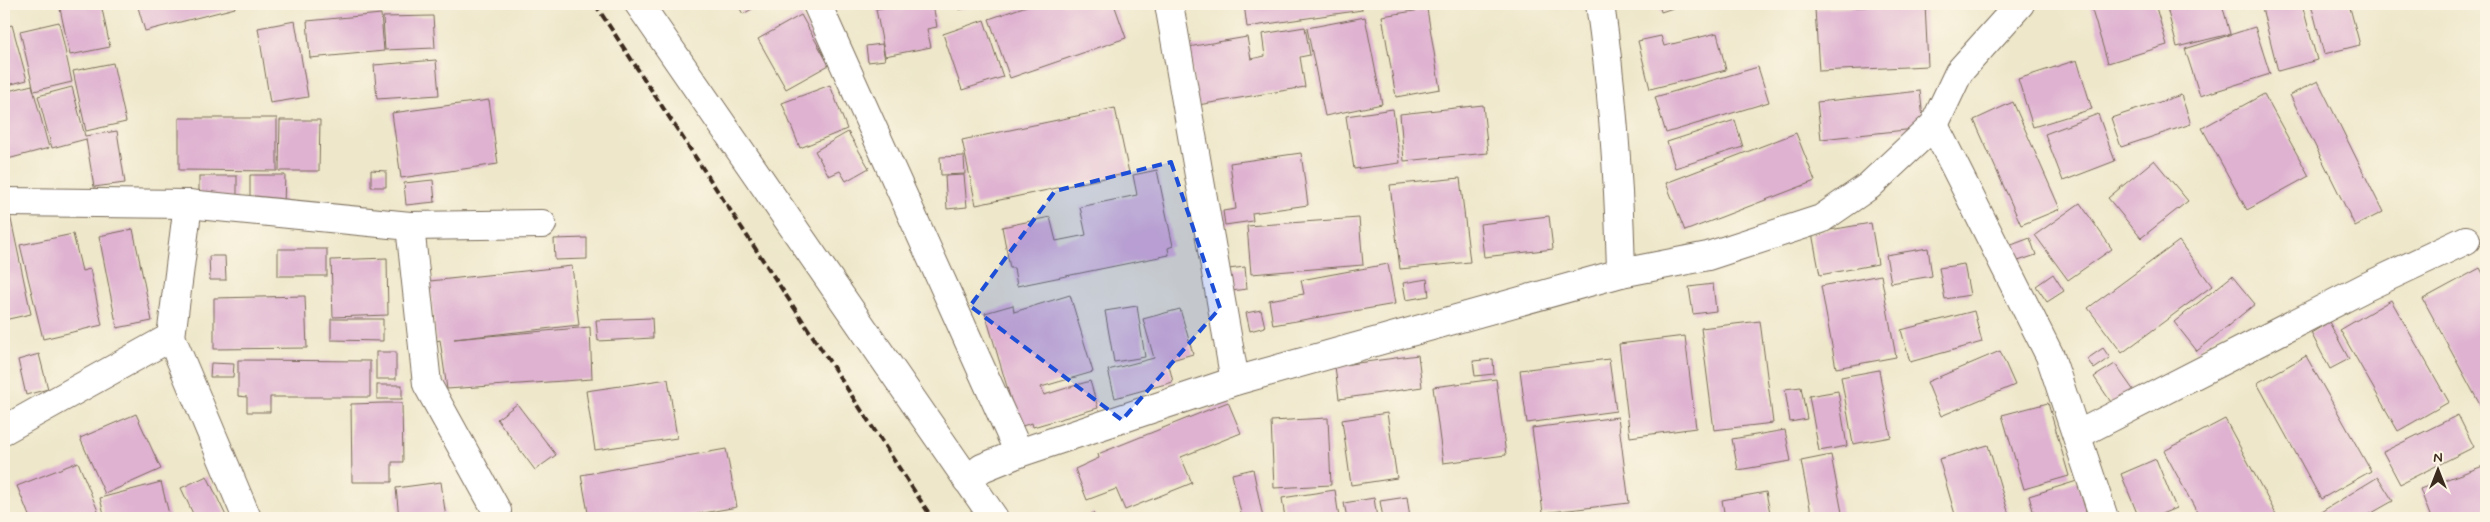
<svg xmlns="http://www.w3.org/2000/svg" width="2490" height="522" font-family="Mynerve,sans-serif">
<rect width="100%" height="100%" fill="#fcf5e5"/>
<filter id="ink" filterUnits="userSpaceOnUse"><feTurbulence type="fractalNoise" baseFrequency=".02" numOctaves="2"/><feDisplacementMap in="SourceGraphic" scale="10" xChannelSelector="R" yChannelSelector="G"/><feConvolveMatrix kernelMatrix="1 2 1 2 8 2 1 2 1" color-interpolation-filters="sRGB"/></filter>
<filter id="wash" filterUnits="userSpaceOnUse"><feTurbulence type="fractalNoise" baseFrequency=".0096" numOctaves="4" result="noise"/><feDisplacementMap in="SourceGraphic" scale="20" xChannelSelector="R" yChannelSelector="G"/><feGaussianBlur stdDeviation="1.12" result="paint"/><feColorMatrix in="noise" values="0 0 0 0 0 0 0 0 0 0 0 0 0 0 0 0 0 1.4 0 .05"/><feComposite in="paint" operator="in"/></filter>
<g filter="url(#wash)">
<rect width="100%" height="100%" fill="#eee7ca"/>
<g id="blocks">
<!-- building -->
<g fill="#dfb2d1">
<polygon points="59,4 101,4 110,47 70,55"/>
<polygon points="137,4 234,4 235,8 145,31"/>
<polygon points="737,4 761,4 743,14"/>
<polygon points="906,4 933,4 937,27 927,29 931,47 885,56 876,9"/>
<polygon points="957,4 978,4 959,10"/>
<polygon points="1032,4 1114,4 1126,38 1010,78 989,19"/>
<polygon points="1244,4 1361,4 1362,10 1247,27"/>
<polygon points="1659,4 1685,4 1661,12"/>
<polygon points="1925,4 1928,66 1819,71 1815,9"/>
<polygon points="2090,4 2155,4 2167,45 2108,63"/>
<polygon points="2166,4 2222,4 2230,34 2177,47"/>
<polygon points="2261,4 2302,4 2317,60 2278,71"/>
<polygon points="2311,4 2349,4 2360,45 2324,54"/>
<polygon points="2371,4 2383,4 2373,8"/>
<polygon points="1427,9 1440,89 1396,97 1382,16"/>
<polygon points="381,14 384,51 310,58 307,21"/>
<polygon points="801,15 829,65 786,89 758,39"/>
<polygon points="433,16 435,48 385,50 383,17"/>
<polygon points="1365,17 1382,104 1325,116 1307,28"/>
<polygon points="984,20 1003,77 962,90 943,34"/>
<polygon points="295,21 308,97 270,103 258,28"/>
<polygon points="59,22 72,82 34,91 20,31"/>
<polygon points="12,25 27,80 4,86 4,27"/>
<polygon points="1305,27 1310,55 1300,57 1305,87 1198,105 1188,47 1247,37 1251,59 1265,56 1262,34"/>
<polygon points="2255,27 2270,74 2200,96 2185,49"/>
<polygon points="1717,33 1726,70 1650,89 1638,41 1661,36 1664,46"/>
<polygon points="882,44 885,60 868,62 866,46"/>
<polygon points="436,60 439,95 377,99 374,65"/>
<polygon points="2077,60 2092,109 2033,127 2018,79"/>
<polygon points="113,63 126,122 86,131 73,71"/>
<polygon points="1758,67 1769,102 1666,133 1655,97"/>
<polygon points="2318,81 2383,212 2355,226 2290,95"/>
<polygon points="32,85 49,148 4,160 4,92"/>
<polygon points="830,85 847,129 800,148 782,103"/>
<polygon points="72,87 85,136 117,131 125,183 94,187 86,139 52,148 38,96"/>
<polygon points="1920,91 1924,128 1821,139 1817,102"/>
<polygon points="2264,94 2309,176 2247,210 2202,128"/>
<polygon points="2181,95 2191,124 2121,147 2111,118"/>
<polygon points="489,100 498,164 401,178 392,113"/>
<polygon points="2013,102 2060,209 2021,225 1974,120"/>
<polygon points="1483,105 1488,153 1404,161 1400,114"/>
<polygon points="1115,108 1129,173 976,205 962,140"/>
<polygon points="1393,109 1400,163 1354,169 1346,116"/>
<polygon points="2098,114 2115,161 2063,181 2045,134"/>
<polygon points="179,118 277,118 277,171 179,170"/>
<polygon points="280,120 320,120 319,171 279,171"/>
<polygon points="1735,120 1743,147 1675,168 1667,142"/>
<polygon points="848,132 869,168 846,181 840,171 829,176 815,151"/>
<polygon points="1796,133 1815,181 1685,231 1666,183"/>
<polygon points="1301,153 1308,205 1252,213 1253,221 1225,225 1223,211 1236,209 1230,163"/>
<polygon points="964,156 965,174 941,175 940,157"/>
<polygon points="2154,160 2188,201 2141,238 2108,198"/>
<polygon points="371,170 386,171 386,187 371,187"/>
<polygon points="1157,170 1173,246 1168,248 1169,255 1017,286 1014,268 1010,268 1002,227 1050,217 1056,241 1086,235 1080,207 1137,195 1133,175"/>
<polygon points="250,175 285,175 284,204 250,204"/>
<polygon points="964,175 967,207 947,209 945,176"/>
<rect x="199" y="176" width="38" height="26"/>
<polygon points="1460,178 1470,262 1400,269 1390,185"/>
<polygon points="433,180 435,202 406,205 404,183"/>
<polygon points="2080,203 2112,249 2068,280 2035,235"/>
<polygon points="9,210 31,314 4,320 4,211"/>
<polygon points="1549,216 1553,249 1484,257 1480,224"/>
<polygon points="1359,218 1363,265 1251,274 1247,226"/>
<polygon points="1871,223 1878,264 1820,275 1812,233"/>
<polygon points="133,229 152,321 117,328 99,236"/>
<polygon points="73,234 82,271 90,269 102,325 43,339 20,245"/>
<polygon points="587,238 587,259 555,260 554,239"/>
<polygon points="2030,238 2036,255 2015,262 2009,246"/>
<polygon points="2179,241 2212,286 2122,353 2088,308"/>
<polygon points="1928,248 1932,276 1891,283 1886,255"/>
<rect x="278" y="249" width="49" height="27"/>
<polygon points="209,256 225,256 226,280 210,280"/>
<polygon points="387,258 388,315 333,317 331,260"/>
<polygon points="1388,264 1395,304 1273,325 1269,300 1304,294 1301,280"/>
<polygon points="1964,264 1970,295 1945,299 1939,268"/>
<polygon points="572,266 579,325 454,339 590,327 592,379 447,389 440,340 436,341 430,281"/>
<polygon points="1245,267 1247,289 1223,292 1220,270"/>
<polygon points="2480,268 2486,279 2486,416 2423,299"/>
<polygon points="2053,274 2064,291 2047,302 2036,286"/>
<polygon points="1881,275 1896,357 1836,368 1821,286"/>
<polygon points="2232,276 2255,304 2197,351 2174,322"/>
<polygon points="1427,279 1429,296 1406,300 1403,283"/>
<polygon points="1713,284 1716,311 1693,314 1689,287"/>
<polygon points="1070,295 1093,372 1041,387 1044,395 1090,381 1098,408 1033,427 1032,423 1019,427 985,313 1013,305 1014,312"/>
<polygon points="305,296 307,348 214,349 214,298"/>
<polygon points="2391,300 2449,402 2398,431 2340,330"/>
<polygon points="1137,306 1145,357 1114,362 1105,311"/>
<polygon points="1180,309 1193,354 1168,361 1173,382 1115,398 1108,370 1154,358 1143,319"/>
<polygon points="1261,310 1265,327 1250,331 1246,313"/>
<polygon points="1974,311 1982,342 1910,362 1901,330"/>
<polygon points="652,318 653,338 598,341 596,320"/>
<polygon points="331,319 383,319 383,341 331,340"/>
<polygon points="1760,321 1773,423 1714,430 1701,328"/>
<polygon points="2329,322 2349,359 2330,369 2311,333"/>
<polygon points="1685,336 1696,428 1630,437 1619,344"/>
<polygon points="2103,348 2110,358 2094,369 2087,359"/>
<polygon points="2000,351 2015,385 1941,416 1927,382"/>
<rect x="376" y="352" width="20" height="27"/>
<polygon points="39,354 48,389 26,395 18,360"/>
<polygon points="1418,355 1422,387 1339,399 1335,366"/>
<polygon points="2306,356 2371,471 2321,499 2257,383"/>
<polygon points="1493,359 1494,374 1475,376 1473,361"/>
<polygon points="1609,359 1616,411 1527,423 1520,370"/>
<polygon points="238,360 370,361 370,397 270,397 270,412 247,412 247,397 238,396"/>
<polygon points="211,363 234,364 233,377 210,377"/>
<polygon points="2115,364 2134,391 2113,405 2094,377"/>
<polygon points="1879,370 1891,437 1853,444 1841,377"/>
<polygon points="668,379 677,438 595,450 586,391"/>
<polygon points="1496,379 1506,455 1443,463 1433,387"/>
<rect x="377" y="385" width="25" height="14"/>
<polygon points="1801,387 1807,419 1790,422 1785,389"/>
<polygon points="1838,391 1847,446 1819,451 1809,396"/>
<polygon points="1228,402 1241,433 1181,457 1192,483 1125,510 1116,489 1087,500 1075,469 1099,458 1098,454"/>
<polygon points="383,403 402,403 403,462 392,462 392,482 352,482 351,404"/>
<polygon points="2048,403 2069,476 2024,489 2002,415"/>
<polygon points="517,404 556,455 535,470 497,419"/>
<polygon points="1387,413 1397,478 1351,485 1342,420"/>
<polygon points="136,414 161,469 105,494 80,438"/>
<polygon points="2458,415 2474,447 2400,484 2383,452"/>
<polygon points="1618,417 1629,503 1543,513 1532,428"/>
<polygon points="1328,418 1331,485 1274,488 1271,421"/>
<polygon points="2225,419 2278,518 2200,518 2164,451"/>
<polygon points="1785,430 1791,461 1738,470 1732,439"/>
<polygon points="1988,445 2010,518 1956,518 1939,459"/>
<polygon points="726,449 737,507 676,518 589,518 581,475"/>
<polygon points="1831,455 1843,518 1812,518 1801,461"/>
<polygon points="2156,459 2176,508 2152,518 2139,518 2121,474"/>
<polygon points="78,462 98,511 79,518 30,518 17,486"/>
<polygon points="2486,465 2486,518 2431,518 2420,489"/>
<polygon points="1253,469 1263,518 1242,518 1232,474"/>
<polygon points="207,476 227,518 195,518 181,488"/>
<polygon points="2378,477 2393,501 2363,518 2311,518"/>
<polygon points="2077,481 2088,518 2035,518 2029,496"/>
<polygon points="161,482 170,518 105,518 100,498"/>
<polygon points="441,482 446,518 399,518 396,488"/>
<polygon points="1335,490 1339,518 1285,518 1282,498"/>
<polygon points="1766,492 1771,518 1725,518 1722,500"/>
<polygon points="1407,497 1410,518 1383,518 1380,501"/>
<polygon points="1374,498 1377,518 1347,518 1344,503"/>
<polygon points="1093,513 1096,518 1085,518"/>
</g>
</g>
</g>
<g filter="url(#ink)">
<use href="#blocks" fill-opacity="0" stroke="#7a6c5a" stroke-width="1"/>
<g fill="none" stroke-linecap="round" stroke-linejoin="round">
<defs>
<g id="street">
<polyline points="639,4 994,518"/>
<polyline points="817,4 1019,453"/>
<polyline points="1169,4 1235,381"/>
<path d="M1600,4C1613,93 1619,183 1621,273"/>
<polyline points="1934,125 2050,356 2104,518"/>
<polyline points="4,202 188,204 410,226 542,224"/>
<polyline points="410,226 427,384 497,511"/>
<polyline points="171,337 247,518"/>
<polyline points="4,430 171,337 188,204"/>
<polyline points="2077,435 2366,287 2466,240"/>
<polyline points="967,480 982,468 1019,453 1235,381 1621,273 1708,256 1821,219 1869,186 1934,125 1959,72 2020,4"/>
</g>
</defs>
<!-- street casing -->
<use href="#street" stroke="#7a6c5a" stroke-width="30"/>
<!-- street -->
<use href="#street" stroke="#fff" stroke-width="28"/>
<!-- rail -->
<polyline stroke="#3b2a1e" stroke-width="4" stroke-dasharray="8 4" stroke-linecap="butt" points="595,4 932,518"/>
</g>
</g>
<!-- marked area -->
<path fill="#1d4ed8" fill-opacity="0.2" stroke="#1d4ed8" stroke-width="4" stroke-dasharray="10 6" stroke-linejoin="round" d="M1171,162L1220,308L1122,420L970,306L1055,191Z"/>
<!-- margin -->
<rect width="2490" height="522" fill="none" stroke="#fcf5e5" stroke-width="20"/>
<!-- north arrow -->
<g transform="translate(2438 470)" stroke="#fcf5e5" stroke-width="4" paint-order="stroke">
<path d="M0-4L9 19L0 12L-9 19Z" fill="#3b2a1e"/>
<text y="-8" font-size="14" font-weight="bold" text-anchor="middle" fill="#3b2a1e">N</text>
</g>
</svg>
